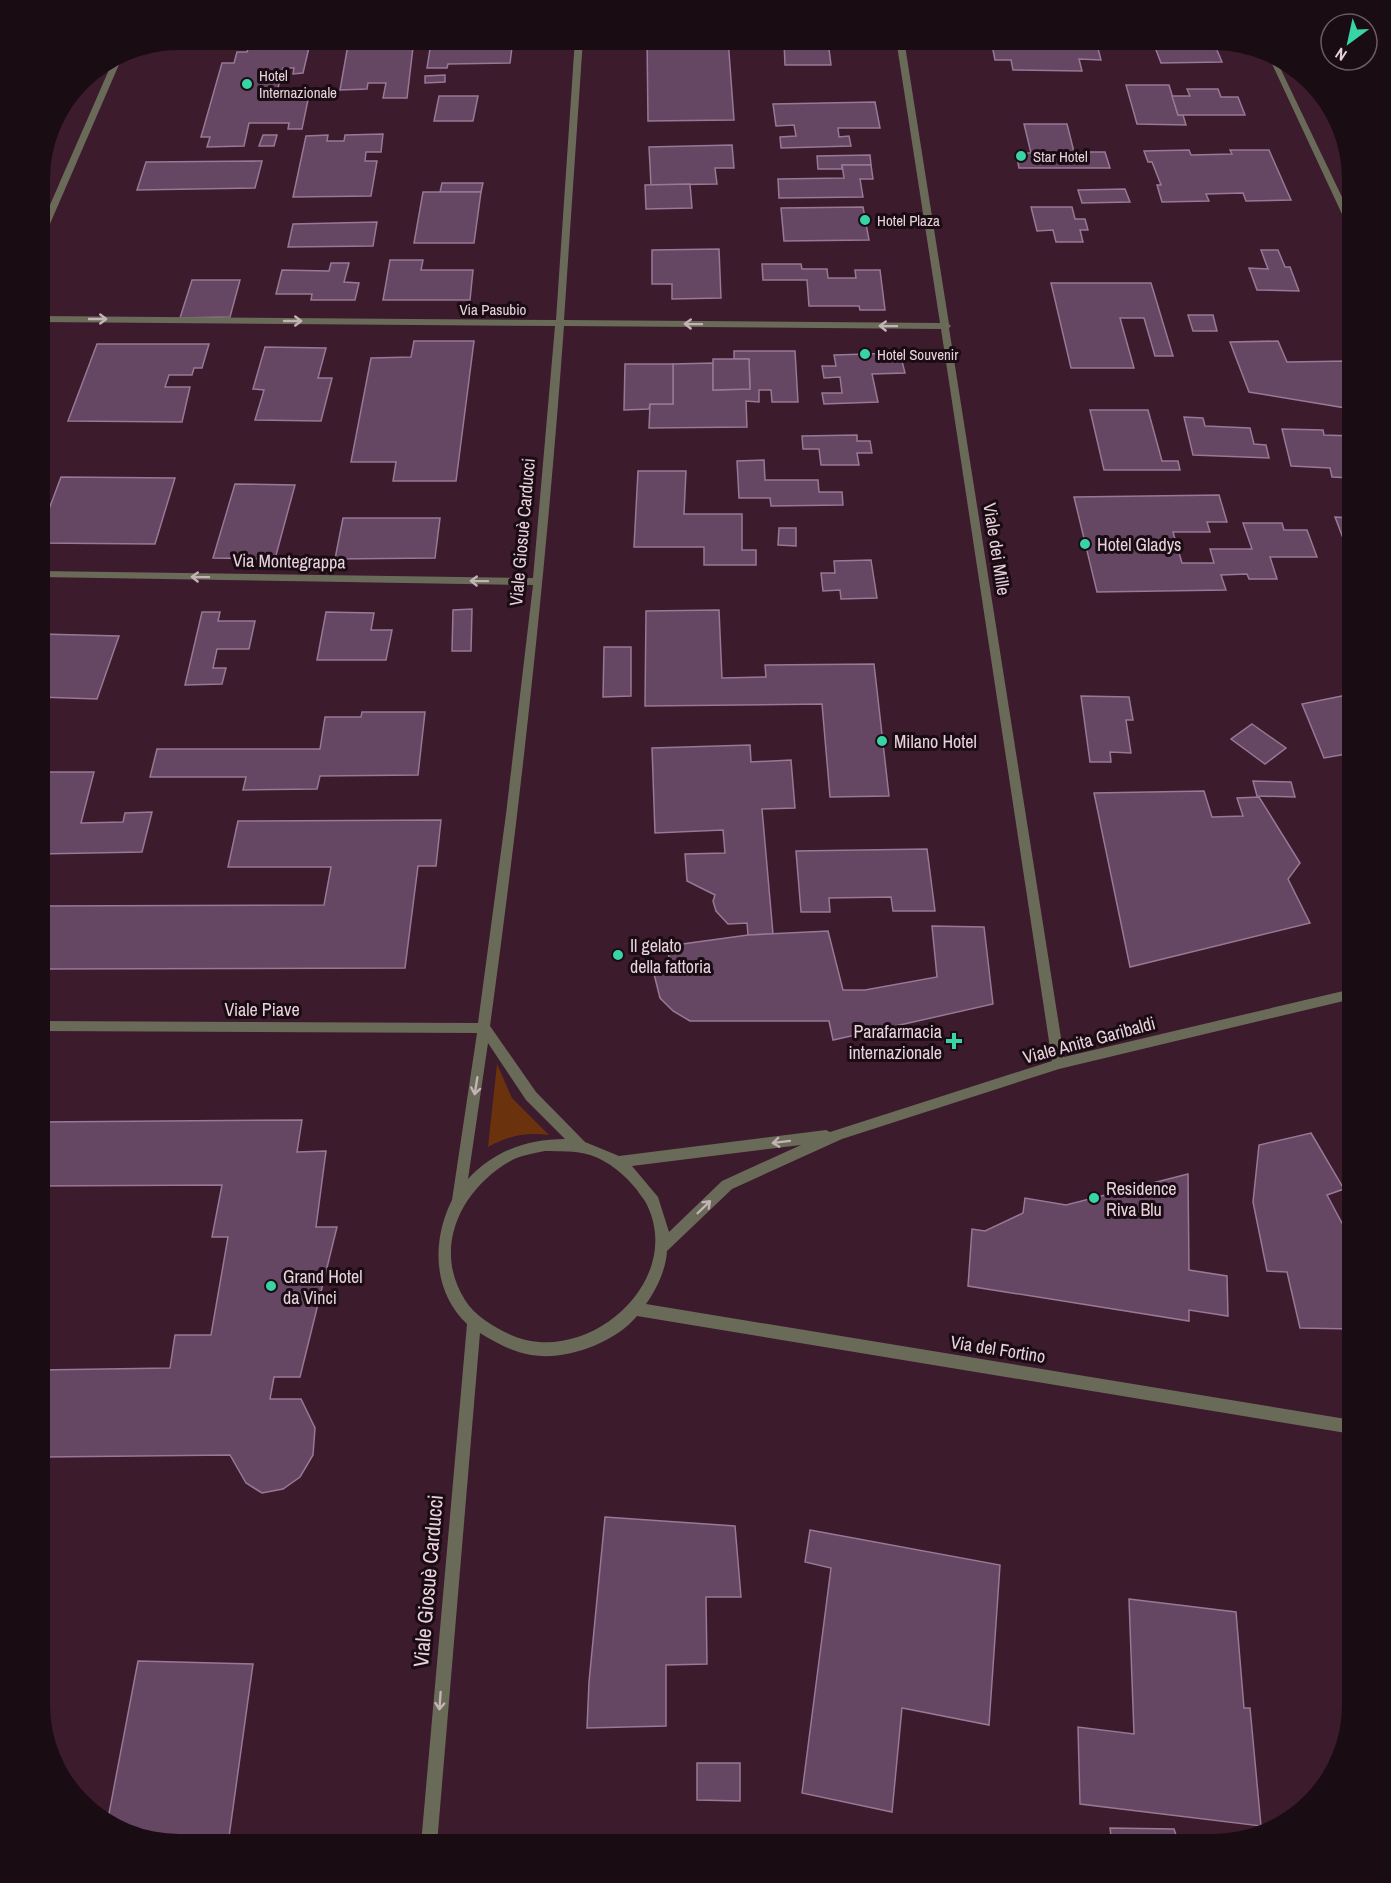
<svg xmlns="http://www.w3.org/2000/svg" width="1391" height="1883" font-family="'Archivo Narrow',sans-serif">
<rect width="100%" height="100%" fill="#3c1b2d"/>
<!-- green -->
<path fill="#6b320e" d="M497,1064L512,1098L549,1135C526,1132 508,1136 488,1147Z"/>
<!-- building -->
<g fill="#654763" stroke="#977895" stroke-width="1.5">
<polygon points="251,39 311,39 303,73 293,74 294,68 283,68 276,96 309,95 302,129 288,129 289,123 249,123 244,146 207,147 210,137 201,137 222,63 234,63 237,52 247,52"/>
<polygon points="349,39 414,39 407,98 383,98 386,83 368,83 367,89 340,90"/>
<polygon points="442,39 513,39 510,63 448,64 447,68 427,68 430,49 440,49"/>
<polygon points="647,39 728,39 734,120 648,121"/>
<polygon points="747,39 852,39 852,41 828,41 831,65 785,65 784,42 747,42"/>
<polygon points="1028,39 1096,41 1101,60 1079,59 1082,71 1013,70 1011,60 995,60 992,45 1029,45"/>
<polygon points="1168,39 1187,39 1188,43 1214,43 1222,62 1161,63 1153,42 1169,42"/>
<polygon points="445,75 445,82 425,83 425,76"/>
<polygon points="1126,85 1169,85 1178,115 1183,115 1186,125 1137,124"/>
<polygon points="1187,89 1218,89 1221,97 1238,97 1245,115 1178,115 1172,96 1190,96"/>
<polygon points="439,96 478,96 473,121 434,121"/>
<polygon points="875,102 880,128 838,128 839,137 849,136 851,146 781,148 780,137 796,136 794,125 776,126 773,104"/>
<polygon points="1024,124 1067,124 1074,152 1105,152 1110,168 1019,168 1016,153 1031,153"/>
<polygon points="383,134 381,152 366,152 365,161 377,161 371,196 293,197 306,136 328,135 327,141 344,141 345,135"/>
<polygon points="263,135 277,135 274,146 259,146"/>
<polygon points="732,145 734,168 715,168 717,184 651,185 649,147"/>
<polygon points="1189,150 1191,155 1232,154 1230,150 1269,150 1291,200 1246,201 1243,193 1206,194 1209,201 1162,202 1157,185 1161,185 1152,162 1148,162 1144,151"/>
<polygon points="870,155 871,165 842,165 842,169 818,169 817,156"/>
<polygon points="262,161 255,188 137,190 146,162"/>
<polygon points="842,165 871,165 873,179 860,179 863,197 779,198 778,179 844,178"/>
<polygon points="442,183 483,183 481,192 440,192"/>
<polygon points="690,184 692,208 646,209 645,185"/>
<polygon points="1125,189 1130,202 1082,203 1078,190"/>
<polygon points="423,192 481,192 474,243 414,243"/>
<polygon points="863,207 869,240 784,241 781,208"/>
<polygon points="1031,207 1072,207 1075,219 1085,219 1088,230 1080,230 1083,242 1056,242 1053,230 1037,231"/>
<polygon points="377,222 373,246 288,247 293,224"/>
<polygon points="719,249 721,298 672,299 672,284 652,284 652,250"/>
<polygon points="1261,250 1278,250 1285,267 1290,267 1299,291 1257,290 1249,268 1268,269"/>
<polygon points="390,260 423,260 421,270 473,270 470,300 383,300"/>
<polygon points="331,263 349,263 344,282 359,283 355,300 311,300 312,294 276,294 282,270 329,271"/>
<polygon points="762,264 801,264 802,269 827,269 828,278 856,278 855,270 880,270 885,310 860,310 859,306 809,306 807,280 763,280"/>
<polygon points="192,280 240,280 230,317 180,318"/>
<polygon points="1051,283 1151,283 1173,356 1155,356 1144,318 1120,318 1134,368 1071,368"/>
<polygon points="1188,315 1213,315 1217,331 1193,331"/>
<polygon points="414,341 474,341 456,481 393,481 396,462 351,462 371,358 411,357"/>
<polygon points="1278,341 1287,362 1348,361 1352,371 1352,409 1249,392 1230,342"/>
<polygon points="97,344 209,344 202,368 194,368 192,375 169,375 165,387 190,387 182,422 68,421"/>
<polygon points="265,347 326,348 318,378 332,378 321,421 255,420 264,390 253,389"/>
<polygon points="734,351 795,351 798,402 772,402 771,390 759,390 759,402 746,401 747,427 649,428 650,404 673,404 673,364 713,363 713,390 750,389 749,359 734,359"/>
<polygon points="900,353 905,373 872,374 878,402 824,404 822,393 842,393 840,377 824,378 822,366 836,366 834,355"/>
<polygon points="713,359 749,359 750,389 713,390"/>
<polygon points="625,364 673,364 673,404 650,404 649,409 624,410"/>
<polygon points="1090,410 1148,410 1162,461 1178,461 1180,470 1104,470"/>
<polygon points="1184,417 1203,418 1205,426 1250,428 1254,444 1266,445 1269,458 1193,455"/>
<polygon points="1282,429 1323,430 1324,435 1352,436 1352,478 1332,477 1330,468 1291,466"/>
<polygon points="857,435 857,441 870,441 872,453 857,453 859,465 821,465 819,449 803,449 802,436"/>
<polygon points="764,460 765,480 818,480 819,492 842,492 843,505 771,506 770,498 739,498 737,461"/>
<polygon points="638,471 686,471 684,514 742,514 742,550 756,550 756,565 704,565 704,547 634,547"/>
<polygon points="61,477 175,478 155,544 39,543 39,536"/>
<polygon points="235,484 295,485 275,559 213,558"/>
<polygon points="1219,495 1227,522 1207,522 1210,532 1173,532 1182,563 1214,563 1210,549 1252,549 1243,523 1282,523 1284,530 1307,530 1317,557 1270,557 1277,579 1249,579 1247,574 1221,575 1226,590 1097,592 1074,497"/>
<polygon points="1335,517 1352,518 1352,538 1343,538"/>
<polygon points="343,518 440,518 435,558 335,559"/>
<polygon points="779,528 796,528 796,546 778,545"/>
<polygon points="871,560 877,598 841,599 840,590 823,591 821,573 835,573 834,561"/>
<polygon points="472,609 471,651 452,651 453,610"/>
<polygon points="719,610 722,678 766,677 765,665 874,664 889,796 830,797 822,704 645,706 646,611"/>
<polygon points="202,612 220,612 218,621 255,621 249,649 217,649 213,668 226,668 222,684 185,685"/>
<polygon points="326,612 374,613 371,630 392,630 386,660 317,660"/>
<polygon points="39,631 43,631 42,634 119,636 97,699 39,697"/>
<polygon points="604,647 631,647 631,696 603,697"/>
<polygon points="1352,694 1352,753 1324,758 1302,704"/>
<polygon points="1081,696 1129,697 1133,720 1126,720 1131,753 1110,752 1111,762 1090,762"/>
<polygon points="362,712 425,712 418,775 320,776 317,789 243,790 246,777 150,777 157,749 320,749 325,717 361,717"/>
<polygon points="1252,724 1286,748 1265,764 1231,739"/>
<polygon points="750,745 751,762 791,760 795,808 762,809 773,934 748,935 747,923 728,924 716,911 713,901 715,895 687,881 685,854 725,853 723,830 655,833 652,748"/>
<polygon points="39,772 94,772 81,823 123,822 125,813 152,812 142,852 39,854"/>
<polygon points="1253,781 1291,782 1295,797 1257,796"/>
<polygon points="1204,791 1212,817 1243,816 1237,798 1259,797 1300,863 1288,879 1310,923 1130,967 1094,793"/>
<polygon points="441,820 436,866 418,866 405,968 39,969 39,906 324,905 331,867 228,867 238,821"/>
<polygon points="927,849 935,911 893,911 891,897 829,898 830,912 801,912 796,851"/>
<polygon points="932,926 984,927 993,1004 833,1040 829,1021 690,1021 673,1011 660,998 653,970 670,974 668,946 748,935 828,931 843,990 865,990 937,977"/>
<polygon points="302,1120 297,1152 326,1151 316,1227 337,1227 300,1377 274,1377 270,1399 301,1399 315,1428 313,1455 300,1477 283,1489 262,1493 246,1483 230,1455 45,1457 39,1484 39,1370 170,1368 175,1335 211,1335 228,1237 212,1237 222,1185 39,1186 39,1122"/>
<polygon points="1311,1133 1344,1189 1327,1195 1352,1242 1352,1292 1346,1292 1352,1315 1352,1329 1300,1328 1287,1272 1267,1271 1253,1202 1259,1145"/>
<polygon points="1188,1174 1189,1270 1227,1276 1228,1316 1189,1310 1189,1321 968,1286 972,1229 985,1231 1023,1213 1025,1198 1066,1205"/>
<polygon points="605,1517 735,1526 741,1597 706,1597 707,1664 666,1665 666,1726 587,1728 589,1682"/>
<polygon points="810,1530 1000,1565 989,1725 902,1708 892,1812 802,1793 831,1568 805,1562"/>
<polygon points="1129,1599 1236,1612 1244,1708 1250,1708 1261,1826 1080,1804 1078,1727 1134,1734"/>
<polygon points="138,1661 253,1664 228,1844 170,1844 107,1824"/>
<polygon points="697,1763 740,1763 740,1801 697,1800"/>
<polygon points="1110,1828 1174,1829 1179,1844 1112,1844"/>
</g>
<g fill="none" stroke-linecap="round" stroke-linejoin="round">
<!-- minor -->
<g fill="#6a6a59" fill-rule="evenodd">
<path d="M575,39H583L564,320L940,323L896,39H904L949,324L951,326L949,328L1064,1057L1352,989V999L1059,1069L842,1139L732,1189L667,1251C666,1269 657,1289 646,1304L1352,1420V1434L637,1316C615,1343 565,1361 531,1355C513,1352 496,1343 480,1333L437,1844H421L467,1324C432,1291 432,1240 452,1200L477,1033L39,1031V1021L478,1023L506,814L533,585L39,577V571L533,578L555,326L39,322V316L556,320ZM564,326L941,329L1052,1061L830,1132L826,1130L619,1156L585,1142L536,1092L490,1026C522,793 547,560 564,326ZM488,1043L526,1100L565,1139C527,1139 494,1151 468,1179ZM801,1145L722,1181L669,1232L658,1197L632,1166ZM545,1151C560,1152 575,1150 590,1155C609,1161 625,1175 637,1190C640,1195 645,1200 647,1205C685,1283 585,1368 511,1335C494,1327 475,1316 465,1300C431,1246 463,1186 514,1159C524,1155 535,1153 545,1151Z"/>
<polygon points="123,51 124,53 43,240 39,242 39,230 115,56"/>
<polygon points="1267,53 1274,55 1352,218 1352,229 1348,227"/>
</g>
</g>
<!-- one-way arrows -->
<defs><path id="oneway-shaft" d="M-6 0H5M1.5-3L5.5 0L1.5 3" fill="none" stroke-width="1.6" stroke-linecap="round" stroke-linejoin="round" transform="scale(1.5)"/></defs>
<g stroke="#c3b3b5">
<use href="#oneway-shaft" transform="translate(98 319)"/>
<use href="#oneway-shaft" transform="translate(293 321)"/>
<use href="#oneway-shaft" transform="translate(693 324) rotate(-179)"/>
<use href="#oneway-shaft" transform="translate(888 326) rotate(-179)"/>
<use href="#oneway-shaft" transform="translate(200 577) rotate(-179)"/>
<use href="#oneway-shaft" transform="translate(479 581) rotate(-179)"/>
<use href="#oneway-shaft" transform="translate(476 1086) rotate(99)"/>
<use href="#oneway-shaft" transform="translate(781 1142) rotate(173)"/>
<use href="#oneway-shaft" transform="translate(704 1207) rotate(-44)"/>
<use href="#oneway-shaft" transform="translate(440 1701) rotate(94)"/>
</g>
<!-- markers -->
<g fill="#37d4a6" stroke="#1a0c13" stroke-width="2">
<circle cx="247" cy="84" r="6"/>
<circle cx="1021" cy="156" r="6"/>
<circle cx="865" cy="220" r="6"/>
<circle cx="865" cy="354" r="6"/>
<circle cx="1085" cy="544" r="6"/>
<circle cx="882" cy="741" r="6"/>
<circle cx="618" cy="955" r="6"/>
<path d="M951 1032h6v6h6v6h-6v6h-6v-6h-6v-6h6z"/>
<circle cx="1094" cy="1198" r="6"/>
<circle cx="271" cy="1286" r="6"/>
</g>
<g text-anchor="middle" dominant-baseline="central" stroke-width="6" stroke-linejoin="round" paint-order="stroke">
<!-- far-poi labels -->
<g font-size="15" fill="#e9d2dd" stroke="#1a0c13" text-anchor="start">
<text x="259" y="75">Hotel<tspan x="259" dy="17">Internazionale</tspan></text>
<text x="1033" y="156">Star Hotel</text>
<text x="877" y="220">Hotel Plaza</text>
<text x="877" y="354">Hotel Souvenir</text>
</g>
<!-- far-street labels -->
<g font-size="15" fill="#e9d2dd" stroke="#1a0c13">
<text x="493" y="309">Via Pasubio</text>
</g>
<!-- street labels -->
<g font-size="18" fill="#e9d2dd" stroke="#1a0c13">
<text transform="translate(522 532) rotate(-85)">Viale Giosuè Carducci</text>
<text transform="translate(997 549) rotate(81)">Viale dei Mille</text>
<text transform="translate(289 561) rotate(1)">Via Montegrappa</text>
<text x="262" y="1009">Viale Piave</text>
<text transform="translate(1089 1040) rotate(-15)">Viale Anita Garibaldi</text>
<text transform="translate(998 1349) rotate(9)">Via del Fortino</text>
</g>
<!-- poi labels -->
<g font-size="18" fill="#e9d2dd" stroke="#1a0c13" text-anchor="start">
<text x="1097" y="544">Hotel Gladys</text>
<text x="894" y="741">Milano Hotel</text>
<text x="630" y="945">Il gelato<tspan x="630" dy="21">della fattoria</tspan></text>
<text x="942" y="1031" text-anchor="end">Parafarmacia<tspan x="942" dy="21">internazionale</tspan></text>
<text x="1106" y="1188">Residence<tspan x="1106" dy="21">Riva Blu</tspan></text>
<text x="283" y="1276">Grand Hotel<tspan x="283" dy="21">da Vinci</tspan></text>
</g>
<!-- near-street labels -->
<g font-size="21" fill="#e9d2dd" stroke="#1a0c13">
<text transform="translate(428 1581) rotate(-85)">Viale Giosuè Carducci</text>
</g>
</g>
<!-- crop -->
<path d="M0 0H1391V1883H0ZM179 50H1213A129 129 0 0 1 1342 179V1705A129 129 0 0 1 1213 1834H179A129 129 0 0 1 50 1705V179A129 129 0 0 1 179 50Z" fill="#1a0c13" fill-rule="evenodd"/>
<!-- north arrow -->
<g transform="translate(1349 42) rotate(213)"><circle r="28" fill="#1a0c13" stroke="#6d5b64" stroke-width="1.5"/>
<path d="M0-4.5L10 22L0 15L-10 22Z" fill="#37d4a6"/>
<text y="-9" font-size="16" font-weight="bold" text-anchor="middle" fill="#e9d2dd">N</text>
</g>
</svg>
